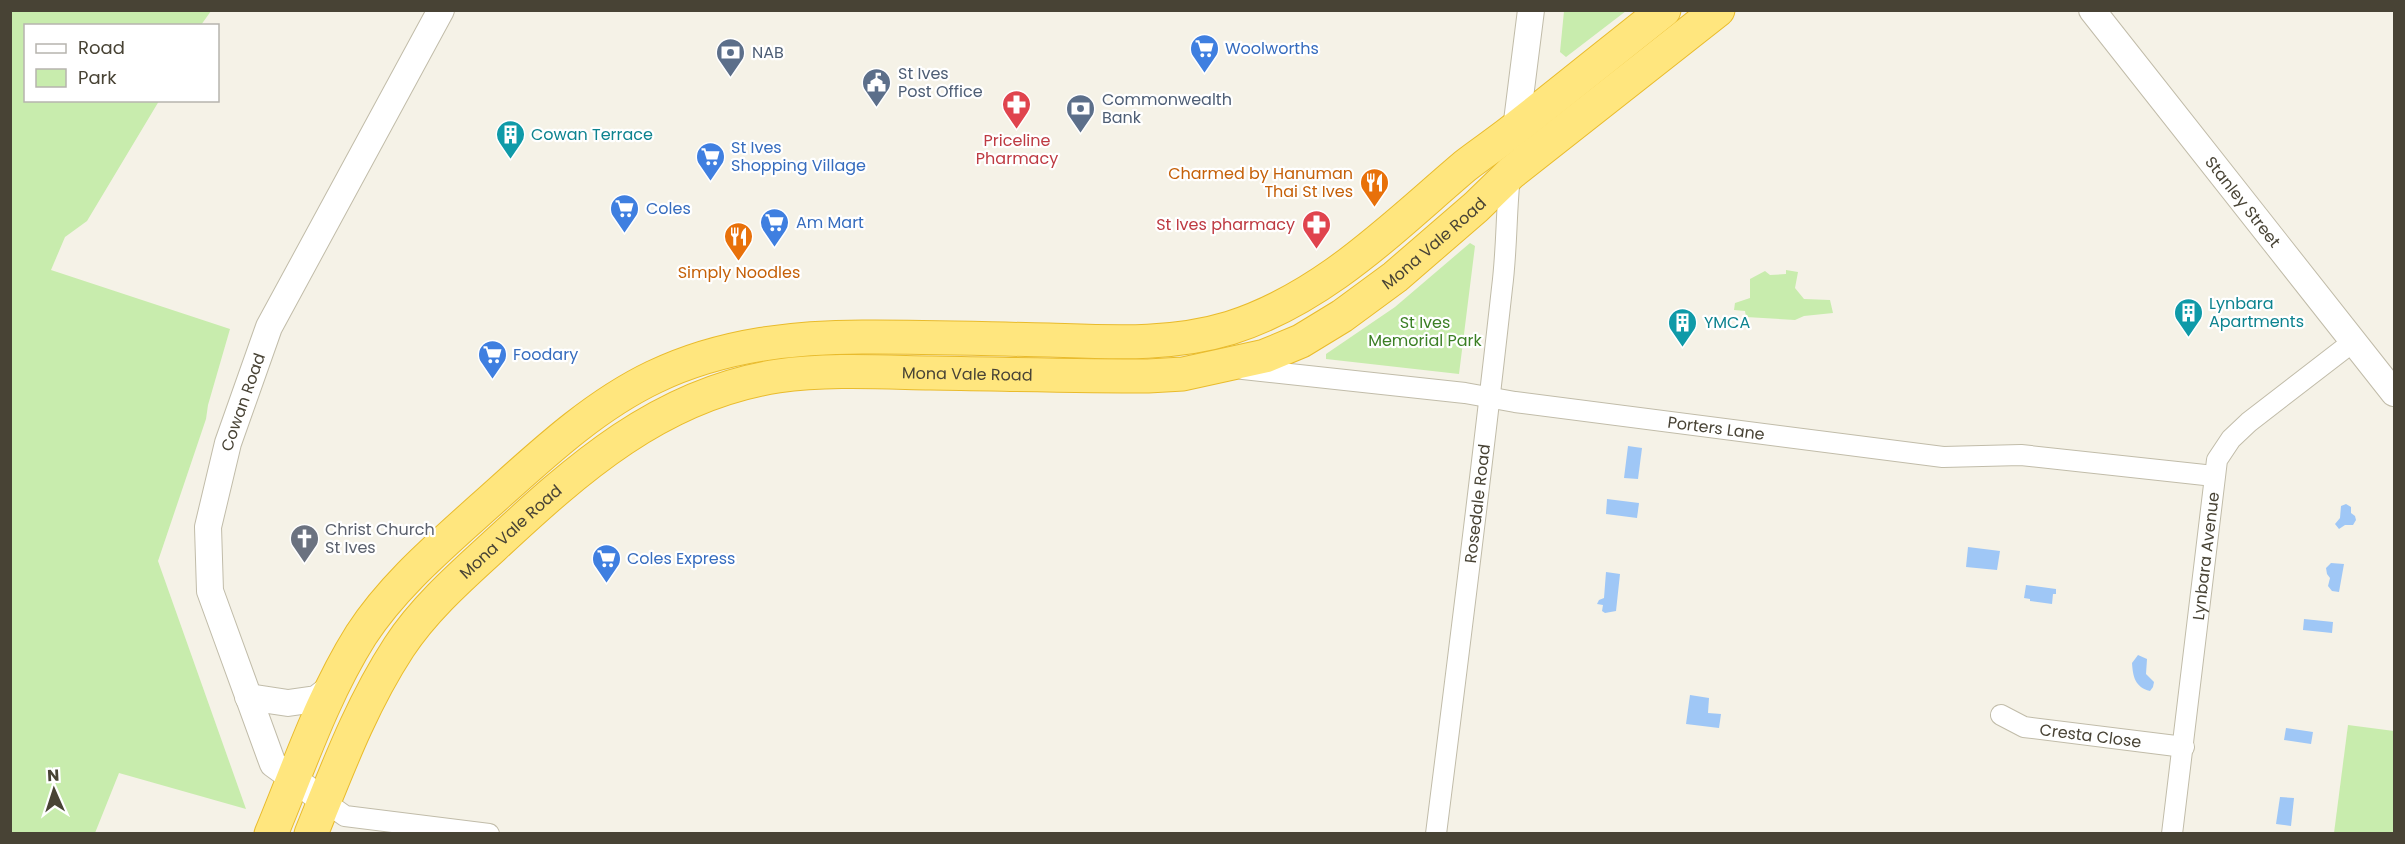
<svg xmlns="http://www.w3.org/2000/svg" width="2405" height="844" font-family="Poppins,sans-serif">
<rect width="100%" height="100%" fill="#f5f2e7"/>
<!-- green -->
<g fill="#c8ecad">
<polygon points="10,11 211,11 201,25 26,26 26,100 159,101 87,221 65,237 51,270 230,329 208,405 206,419 158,561 246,809 119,773 95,833 11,833"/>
<polygon points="1564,11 1564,10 1626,11 1566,57 1560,52"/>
<polygon points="1470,243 1475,246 1459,374 1326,359 1326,354 1395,307"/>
<polygon points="1786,270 1798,272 1795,288 1804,299 1830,300 1833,313 1804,316 1795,320 1746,317 1745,311 1734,310 1735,303 1750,298 1750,279 1765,271 1770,275 1786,274"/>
<polygon points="2348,725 2394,731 2394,833 2334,833"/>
</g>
<!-- water -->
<g fill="#9fc7f6">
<polygon points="1628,446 1642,448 1638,479 1624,478"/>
<polygon points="1607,499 1639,503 1637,518 1606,514"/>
<polygon points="2346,504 2351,507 2351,513 2355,516 2356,520 2353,525 2345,525 2339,529 2335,524 2340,518 2341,506"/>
<polygon points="1968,547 2000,551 1997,570 1966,567"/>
<polygon points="2331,563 2344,564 2339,592 2332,591 2328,586 2330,578 2327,574 2326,568"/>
<polygon points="1606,572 1620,574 1616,611 1605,613 1602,611 1603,605 1597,604 1599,600 1604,598"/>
<polygon points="2026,585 2056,589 2056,594 2053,594 2052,604 2030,601 2030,599 2024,598"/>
<polygon points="2304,619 2333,622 2332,633 2303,630"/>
<path d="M2138,655L2147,659L2146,674L2154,682L2153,687L2150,691C2135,687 2133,677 2132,663Z"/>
<polygon points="1690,695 1709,698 1708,713 1721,714 1719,728 1686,724"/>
<polygon points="2286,728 2313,732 2311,744 2284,740"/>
<polygon points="2280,797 2294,798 2291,826 2276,824"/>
</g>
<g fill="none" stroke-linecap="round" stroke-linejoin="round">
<defs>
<g id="minor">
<path id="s1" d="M1243,369L1465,393L1515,402L1943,457L2021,455L2214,476"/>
<path id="s2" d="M2001,715L2024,727L2184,747"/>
<polyline points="324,801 345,816 489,834"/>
<path id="s3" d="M1436,834C1459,652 1482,470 1502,288C1507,250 1506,212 1510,175"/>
<path id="s4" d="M2172,834L2217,460L2231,439L2249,422L2354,341"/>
</g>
<g id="tertiary">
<path id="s5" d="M2092,10L2394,393"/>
<polyline points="1515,137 1531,10"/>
<polyline points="248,697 288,703 316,699 333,686"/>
<path id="s6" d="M324,801L273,764L270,756L210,591L208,527L228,443L269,327L441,10"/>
</g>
<g id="trunk">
<path d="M271,834C299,767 322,697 361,635C393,586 438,548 481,509C534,462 589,408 654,377C723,344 799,336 874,337C932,337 991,339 1049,340C1110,342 1171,346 1230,328C1324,298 1392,228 1465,166C1483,152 1503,139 1521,124C1569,86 1616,48 1664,10"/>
<path id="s7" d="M311,834C337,770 361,705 399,647C424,609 459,578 493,547C577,469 660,394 778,376C828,369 880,372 931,373C1003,374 1076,376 1148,376L1183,374L1265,356L1301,341L1342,316L1395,277L1476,207L1511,173L1718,10"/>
</g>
</defs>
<!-- minor casing -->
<use href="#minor" stroke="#c1bca9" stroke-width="22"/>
<!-- tertiary casing -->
<use href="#tertiary" stroke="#c1bca9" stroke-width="28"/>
<!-- trunk casing -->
<use href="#trunk" stroke="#e9bb2c" stroke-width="35"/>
<!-- minor -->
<use href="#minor" stroke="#fff" stroke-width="20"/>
<!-- tertiary -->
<use href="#tertiary" stroke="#fff" stroke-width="26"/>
<!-- trunk -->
<use href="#trunk" stroke="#ffe67e" stroke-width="33"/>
</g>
<!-- icons -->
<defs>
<symbol id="supermarket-pin" viewBox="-11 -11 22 30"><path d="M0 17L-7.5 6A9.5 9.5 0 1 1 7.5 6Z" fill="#3f7fe0" stroke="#fff"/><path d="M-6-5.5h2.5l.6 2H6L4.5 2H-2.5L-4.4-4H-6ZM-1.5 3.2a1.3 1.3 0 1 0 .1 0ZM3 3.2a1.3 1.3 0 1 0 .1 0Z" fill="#fff"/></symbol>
<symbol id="bank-pin" viewBox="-11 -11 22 30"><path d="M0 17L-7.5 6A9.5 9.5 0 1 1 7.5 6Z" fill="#5c6f8a" stroke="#fff"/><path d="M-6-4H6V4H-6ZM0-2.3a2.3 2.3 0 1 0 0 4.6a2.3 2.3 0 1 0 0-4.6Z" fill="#fff"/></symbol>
<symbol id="civic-pin" viewBox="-11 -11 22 30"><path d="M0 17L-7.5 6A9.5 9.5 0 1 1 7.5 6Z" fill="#5c6f8a" stroke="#fff"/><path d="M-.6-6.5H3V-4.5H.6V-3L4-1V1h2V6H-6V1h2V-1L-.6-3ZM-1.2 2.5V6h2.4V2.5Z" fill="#fff"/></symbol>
<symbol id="pharmacy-pin" viewBox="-11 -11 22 30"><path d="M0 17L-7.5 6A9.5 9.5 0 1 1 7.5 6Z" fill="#e0444e" stroke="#fff"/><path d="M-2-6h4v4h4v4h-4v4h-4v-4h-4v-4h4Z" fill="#fff"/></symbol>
<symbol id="building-pin" viewBox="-11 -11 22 30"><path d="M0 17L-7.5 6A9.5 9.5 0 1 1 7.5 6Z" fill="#0f9aa8" stroke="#fff"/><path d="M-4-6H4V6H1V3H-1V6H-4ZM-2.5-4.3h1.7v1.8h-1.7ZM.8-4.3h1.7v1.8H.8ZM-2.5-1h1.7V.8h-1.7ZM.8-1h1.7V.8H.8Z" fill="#fff"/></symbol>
<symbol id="restaurant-pin" viewBox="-11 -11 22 30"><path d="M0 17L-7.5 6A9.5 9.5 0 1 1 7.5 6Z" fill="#e8710a" stroke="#fff"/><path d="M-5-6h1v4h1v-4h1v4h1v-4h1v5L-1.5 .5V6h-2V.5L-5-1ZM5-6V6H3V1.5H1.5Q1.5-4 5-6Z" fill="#fff"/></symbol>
<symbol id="church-pin" viewBox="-11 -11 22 30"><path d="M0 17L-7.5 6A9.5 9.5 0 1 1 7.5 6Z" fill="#6b7280" stroke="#fff"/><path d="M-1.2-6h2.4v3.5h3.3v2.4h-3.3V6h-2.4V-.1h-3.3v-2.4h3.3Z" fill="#fff"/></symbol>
</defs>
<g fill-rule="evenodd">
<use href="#supermarket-pin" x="1188" y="32" width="33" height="45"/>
<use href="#bank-pin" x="714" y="36" width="33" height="45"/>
<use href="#civic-pin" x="860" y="66" width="33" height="45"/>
<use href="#pharmacy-pin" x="1000" y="88" width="33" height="45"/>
<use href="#bank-pin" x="1064" y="92" width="33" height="45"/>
<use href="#building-pin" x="494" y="118" width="33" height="45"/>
<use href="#supermarket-pin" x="694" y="140" width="33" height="45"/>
<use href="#restaurant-pin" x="1358" y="166" width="33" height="45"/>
<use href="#supermarket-pin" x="608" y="192" width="33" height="45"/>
<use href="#supermarket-pin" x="758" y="206" width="33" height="45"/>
<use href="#pharmacy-pin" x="1300" y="208" width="33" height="45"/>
<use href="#restaurant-pin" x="722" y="220" width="33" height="45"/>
<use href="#building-pin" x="2172" y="296" width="33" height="45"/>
<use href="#building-pin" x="1666" y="306" width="33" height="45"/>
<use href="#supermarket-pin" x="476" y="338" width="33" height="45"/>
<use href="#church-pin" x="288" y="522" width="33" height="45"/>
<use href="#supermarket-pin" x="590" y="542" width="33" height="45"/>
</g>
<g text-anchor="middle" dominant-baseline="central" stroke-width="4.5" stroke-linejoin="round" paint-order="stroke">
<!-- shop labels -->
<g font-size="16" fill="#366cbe" stroke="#fff" text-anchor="start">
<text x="1225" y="48">Woolworths</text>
<text x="731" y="147">St Ives<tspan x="731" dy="18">Shopping Village</tspan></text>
<text x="646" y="208">Coles</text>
<text x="796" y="222">Am Mart</text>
<text x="513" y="354">Foodary</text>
<text x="627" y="558">Coles Express</text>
</g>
<!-- service labels -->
<g font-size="16" fill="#4e5e75" stroke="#fff" text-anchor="start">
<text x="752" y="52">NAB</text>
<text x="898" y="73">St Ives<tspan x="898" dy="18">Post Office</tspan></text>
<text x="1102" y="99">Commonwealth<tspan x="1102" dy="18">Bank</tspan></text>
</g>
<!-- culture labels -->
<g font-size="16" fill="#0d838f" stroke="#fff" text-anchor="start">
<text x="531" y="134">Cowan Terrace</text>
<text x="2209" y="303">Lynbara<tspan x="2209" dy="18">Apartments</tspan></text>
<text x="1704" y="322">YMCA</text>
</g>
<!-- health labels -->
<g font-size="16" fill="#be3a42" stroke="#fff">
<text x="1017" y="140">Priceline<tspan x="1017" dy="18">Pharmacy</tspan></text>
<text x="1295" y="224" text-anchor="end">St Ives pharmacy</text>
</g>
<!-- food labels -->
<g font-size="16" fill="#c56008" stroke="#fff" text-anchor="end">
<text x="1353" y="173">Charmed by Hanuman<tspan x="1353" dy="18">Thai St Ives</tspan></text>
<text x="739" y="272" text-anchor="middle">Simply Noodles</text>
</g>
<!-- street labels -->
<g font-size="16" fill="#484335" stroke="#fff">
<text stroke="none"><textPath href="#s5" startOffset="244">Stanley Street</textPath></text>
<text stroke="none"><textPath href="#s7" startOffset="1376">Mona Vale Road</textPath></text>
<text stroke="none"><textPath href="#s7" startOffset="872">Mona Vale Road</textPath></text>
<text stroke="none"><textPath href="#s6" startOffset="441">Cowan Road</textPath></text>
<text stroke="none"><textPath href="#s1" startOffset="477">Porters Lane</textPath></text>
<text stroke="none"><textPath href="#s3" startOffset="333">Rosedale Road</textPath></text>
<text stroke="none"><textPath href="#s7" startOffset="368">Mona Vale Road</textPath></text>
<text stroke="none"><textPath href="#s4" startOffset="280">Lynbara Avenue</textPath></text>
<text stroke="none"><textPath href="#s2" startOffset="93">Cresta Close</textPath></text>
</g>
<!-- park labels -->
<g font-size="16" fill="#3b7f24" stroke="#fff">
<text x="1425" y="322">St Ives<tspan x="1425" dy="18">Memorial Park</tspan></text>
</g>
<!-- worship labels -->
<g font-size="16" fill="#5b616d" stroke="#fff" text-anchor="start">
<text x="325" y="529">Christ Church<tspan x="325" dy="18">St Ives</tspan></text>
</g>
</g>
<!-- border -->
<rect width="2405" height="844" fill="none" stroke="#484335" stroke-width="24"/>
<!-- legend -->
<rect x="24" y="24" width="195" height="78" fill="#ffffff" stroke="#b6b4ae" stroke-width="1.5"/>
<rect x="36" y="44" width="30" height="9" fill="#ffffff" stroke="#b6b4ae" stroke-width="1.5"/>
<text x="78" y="54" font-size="18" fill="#484335">Road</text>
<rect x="36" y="69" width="30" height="18" fill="#c8ecad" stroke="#b6b4ae" stroke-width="1.5"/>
<text x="78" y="84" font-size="18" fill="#484335">Park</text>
<!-- north arrow -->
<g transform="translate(54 790) rotate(357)" stroke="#ffffff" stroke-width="4.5" paint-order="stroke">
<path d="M0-4.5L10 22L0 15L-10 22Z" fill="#484335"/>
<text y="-9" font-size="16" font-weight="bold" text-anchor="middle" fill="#484335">N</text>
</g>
</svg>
